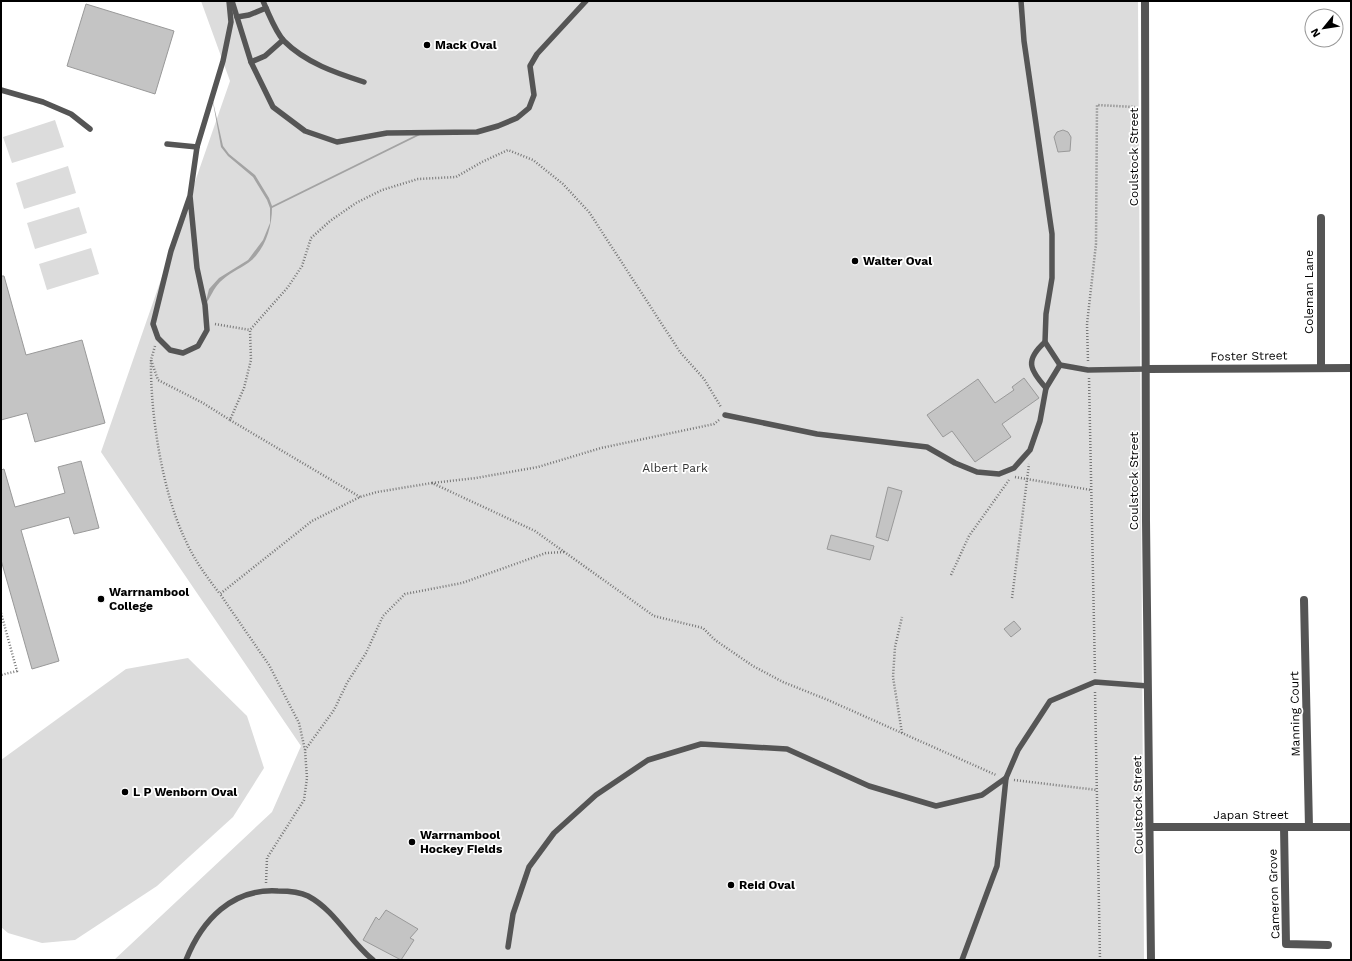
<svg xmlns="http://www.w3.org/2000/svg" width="1352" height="961" font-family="'Work Sans',sans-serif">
<rect width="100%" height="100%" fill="#fff"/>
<!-- green -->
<g fill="#dcdcdc">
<polygon points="201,1 1138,1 1144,960 114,960 272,812 301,746 101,452 230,81"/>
<polygon points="55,120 64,147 12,163 3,137"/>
<polygon points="68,166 76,193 24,209 16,183"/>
<polygon points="79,207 87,233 35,249 27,223"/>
<polygon points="91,248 99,274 47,290 39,264"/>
<polygon points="188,658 247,716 264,768 233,817 157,886 75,940 42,943 8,933 1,927 1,760 126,669"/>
</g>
<!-- water -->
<path fill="#a3a3a3" d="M212,97L223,146L229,154L255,175L269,198L272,206L420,133H424L272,208C272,227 265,251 248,263C239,269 228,274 220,282C213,289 211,297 205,305L209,289L219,278L248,260L263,240L270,223V208L267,200L253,177L228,156L221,147Z"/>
<!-- building -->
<g fill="#c4c4c4" stroke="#999">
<polygon points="86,4 174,31 155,94 67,66"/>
<polygon points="1063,130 1068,132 1071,137 1070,151 1058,152 1054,137 1057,132"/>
<polygon points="1,276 4,276 26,355 82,340 105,423 35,442 27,413 1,420"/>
<polygon points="1024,378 1039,398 1002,424 1011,437 975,462 952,431 943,437 927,415 978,379 995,403 1014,390 1012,387"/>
<polygon points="81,461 99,528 74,534 69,517 21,530 59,661 32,669 1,560 1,470 4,469 15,507 65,493 58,467"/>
<polygon points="888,487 902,491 888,541 876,537"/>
<polygon points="831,535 874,546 870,560 827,549"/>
<polygon points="1014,621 1021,629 1011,637 1004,629"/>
<polygon points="386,910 418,929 410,938 414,940 401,960 363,940 376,917 379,920"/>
</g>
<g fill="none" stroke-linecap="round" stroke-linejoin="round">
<!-- path -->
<g stroke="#777" stroke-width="2.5" stroke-dasharray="1 2" stroke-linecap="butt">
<polyline points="215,324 250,330"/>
<polyline points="155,346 151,360 158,380 203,403 230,420"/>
<path d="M151,360C150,412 162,490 184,537C193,558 206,576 220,594"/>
<polyline points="1088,361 1087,324 1096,244 1097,105 1135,107"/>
<polyline points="1089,378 1095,673"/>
<polyline points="1015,477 1091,490"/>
<polyline points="432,483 476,478 538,467 601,448 714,424 719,420"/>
<polyline points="360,497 230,420 244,388 251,360 250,330 288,287 302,266 311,238 330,221 356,203 382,190 418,179 456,177 482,162 508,150 533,160 563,184 589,212 680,352 704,379 721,407"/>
<polyline points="951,575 969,536 1009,480"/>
<polyline points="1012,598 1029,464"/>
<polyline points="1,613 17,671 1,675"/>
<polyline points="1095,692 1100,960"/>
<polyline points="902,733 893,677 895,647 902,617"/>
<polyline points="305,750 334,710 347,683 366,653 383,616 405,594 462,583 546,553 564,552"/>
<polyline points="1014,780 1097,790"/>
<polyline points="266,883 267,858 304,800 307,778 305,750 299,723 269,665 220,594 312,521 360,497 377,492 432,483 535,531 654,616 703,628 715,640 753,666 783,682 828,700 996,775"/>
</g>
<!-- service -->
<g stroke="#555" stroke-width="5.5">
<polyline points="232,1 251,62 273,107 305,131 337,142 387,133 477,132 498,126 517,118 529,108 534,95 530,66 537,54 586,1"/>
<polyline points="263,1 266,8"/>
<polyline points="1021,1 1024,41 1052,234 1052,278 1046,314 1045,342 1060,365 1088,370 1146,369"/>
<path d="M237,17L249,15L266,8C271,19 276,32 284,41C306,63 336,73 364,82"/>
<polyline points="251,62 265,56 283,40"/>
<polyline points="1,90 43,102 71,114 90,129"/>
<polyline points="167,144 197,147"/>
<polyline points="190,196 197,268 205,305 207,330 198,346 183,353 170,350 158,338 153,324 171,251 190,196 197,147 223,61 231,22 229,1"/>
<path d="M1045,342C1025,360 1029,369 1046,388"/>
<polyline points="725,415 817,434 927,447 955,463 977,472 999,474 1014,468 1030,450 1040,421 1046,388 1060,365"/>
<polyline points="508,947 513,914 529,867 554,833 596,795 648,760 701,744 787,749 869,786 936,806 982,795 1006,778"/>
<path d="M186,960C202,920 232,888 278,891C287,891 300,892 308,896C336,911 350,942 373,960"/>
<polyline points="962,960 997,866 1006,778 1018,750 1050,701 1095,682 1148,686"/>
</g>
<!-- minor -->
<g stroke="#555" stroke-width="8">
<polyline points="1145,1 1146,521 1151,960"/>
<polyline points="1321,218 1321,367"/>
<polyline points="1146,369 1351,368"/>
<polyline points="1304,600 1309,827"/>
<polyline points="1150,827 1351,827"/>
<polyline points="1284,827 1286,944 1328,945"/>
</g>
</g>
<!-- markers -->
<g fill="#000" stroke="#fff" stroke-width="1.5">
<circle cx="427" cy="45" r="4"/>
<circle cx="855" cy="261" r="4"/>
<circle cx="101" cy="599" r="4"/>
<circle cx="125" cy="792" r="4"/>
<circle cx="412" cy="842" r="4"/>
<circle cx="731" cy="885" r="4"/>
</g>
<g text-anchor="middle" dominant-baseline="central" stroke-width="3.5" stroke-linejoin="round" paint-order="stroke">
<!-- poi labels -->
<g font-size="12" font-weight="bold" fill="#000" stroke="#fff" text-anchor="start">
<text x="435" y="45">Mack Oval</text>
<text x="863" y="261">Walter Oval</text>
<text x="109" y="592">Warrnambool<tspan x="109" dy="14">College</tspan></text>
<text x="133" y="792">L P Wenborn Oval</text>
<text x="420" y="835">Warrnambool<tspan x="420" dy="14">Hockey Fields</tspan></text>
<text x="739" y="885">Reid Oval</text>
</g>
<!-- street labels -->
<g font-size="12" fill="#000" stroke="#fff">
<text transform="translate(1134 157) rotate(-90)">Coulstock Street</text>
<text transform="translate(1309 292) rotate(-90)">Coleman Lane</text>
<text transform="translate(1249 356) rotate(-1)">Foster Street</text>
<text transform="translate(1134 481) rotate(-90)">Coulstock Street</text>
<text transform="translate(1295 714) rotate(-91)">Manning Court</text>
<text transform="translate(1138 805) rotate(-91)">Coulstock Street</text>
<text x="1251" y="815">Japan Street</text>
<text transform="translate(1274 894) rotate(-92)">Cameron Grove</text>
</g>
<!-- park labels -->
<g font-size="12" fill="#333" stroke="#fff">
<text x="675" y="468">Albert Park</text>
</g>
</g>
<!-- border -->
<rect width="1352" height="961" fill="none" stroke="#000000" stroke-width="4"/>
<!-- north arrow -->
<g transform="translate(1324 28) rotate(240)"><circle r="19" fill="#ffffff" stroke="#999999"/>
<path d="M0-3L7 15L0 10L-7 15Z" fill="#000000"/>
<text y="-6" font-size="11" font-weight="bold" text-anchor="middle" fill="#000000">N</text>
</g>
</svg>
